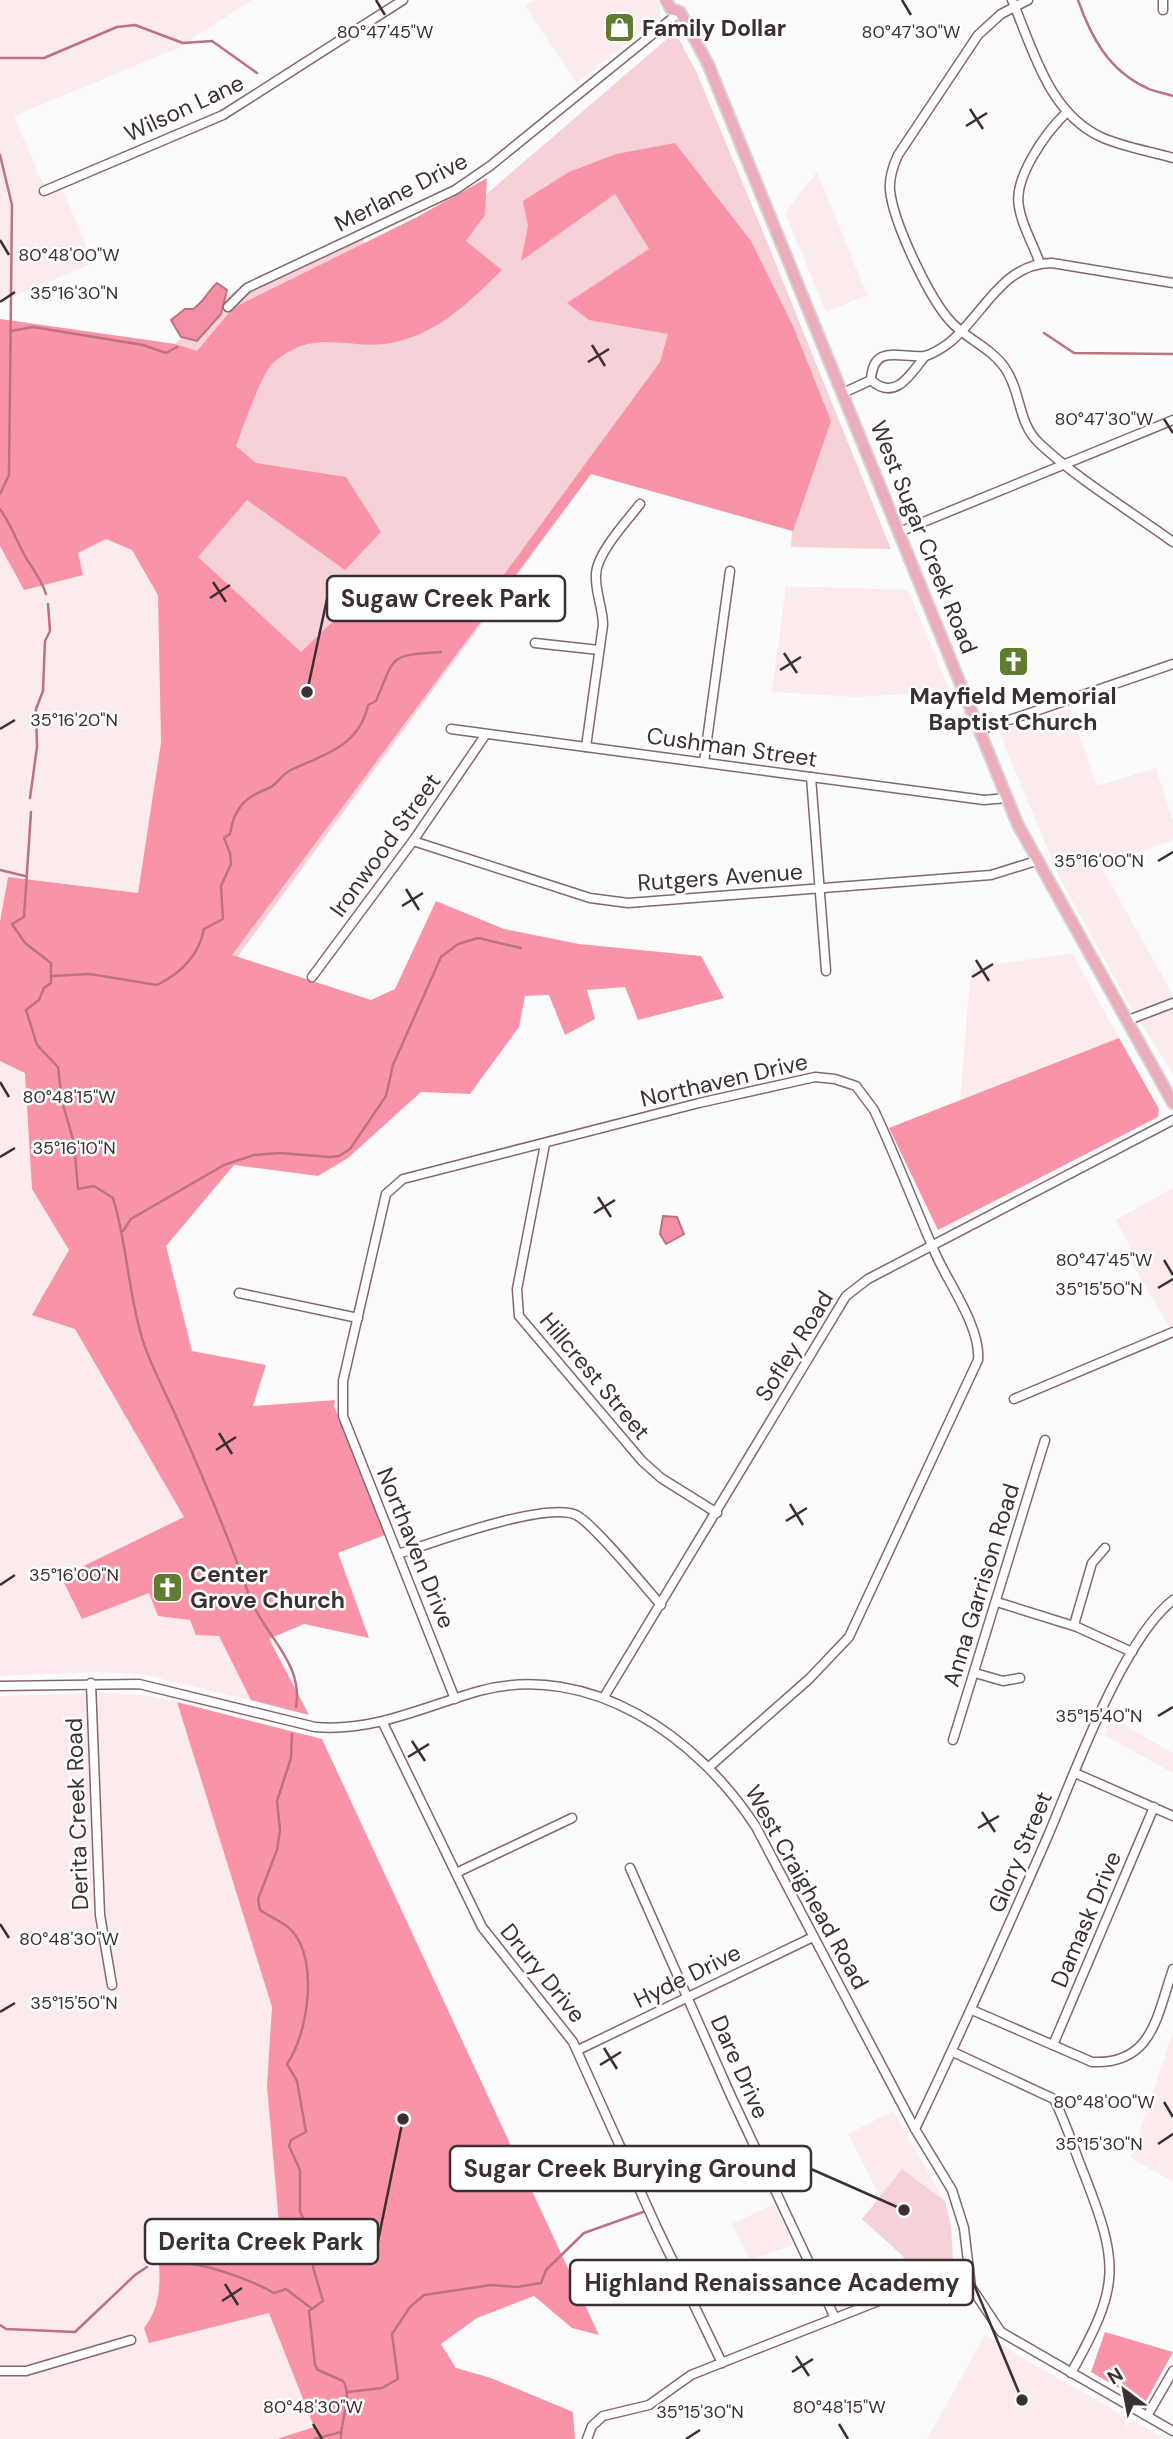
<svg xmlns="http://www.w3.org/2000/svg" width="1173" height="2439" font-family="'DM Sans',sans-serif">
<rect width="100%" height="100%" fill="#fbfbfb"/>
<!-- built -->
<g fill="#fcebed">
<polygon points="0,0 252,0 178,48 14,116 42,182 64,193 93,263 0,302"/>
<polygon points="533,0 656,0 660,6 660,16 577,83 525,6"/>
<polygon points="817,172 867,295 826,312 785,213"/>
<polygon points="0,484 159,553 179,938 25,887 253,1602 309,1715 141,1674 94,1672 0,1676"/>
<polygon points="786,586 908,590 950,692 855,697 772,692"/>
<polygon points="1070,708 1097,786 1156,768 1173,820 1173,840 1100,865 1173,995 1173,1074 1127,1001 1060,879 999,732"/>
<polygon points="1072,953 1119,1038 960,1100 971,968"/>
<polygon points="1173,1188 1173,1325 1169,1327 1128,1257 1134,1254 1116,1220"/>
<polygon points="104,1693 144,1695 177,1702 342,2230 321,2439 0,2439 0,1696"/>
<polygon points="1112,1718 1173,1753 1173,1773 1104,1735"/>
<polygon points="1173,2032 1173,2182 1131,2158"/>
<polygon points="893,2111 945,2201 902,2170 880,2197 848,2134"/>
<polygon points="774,2204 793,2245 750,2260 732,2224"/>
<polygon points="985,2335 1026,2360 1165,2439 927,2439"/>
</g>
<!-- green -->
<g fill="#f6d1d7">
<polygon points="675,32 696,71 765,237 891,549 791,547 792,531 591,474 233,963 371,1000 166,1246 198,1377 153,1361 178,938 159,553 0,319 175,344 233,292 360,232 368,251 483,197"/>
<polygon points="902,2169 945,2201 951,2226 954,2276 949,2279 914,2283 903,2256 862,2219"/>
</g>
<!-- forest -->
<g fill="#f994a8">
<path d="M675,143L751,241L793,326L831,421L793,531L591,474L232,955L371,1000L395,989L436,901L504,929L579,944L701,956L724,998L638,1020L625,987L587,990L595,1019L565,1035L549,995L525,996L519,1027L470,1094L421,1092L348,1158L318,1176L234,1165L166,1246L192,1351L266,1365L253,1406L335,1400L334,1406L385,1535L338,1553L369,1638L304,1624L269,1639L309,1715L251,1700L219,1636L196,1635L190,1620L158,1616L149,1593L82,1619L61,1577L184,1517L75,1329L32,1315L69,1250L32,1189L25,1073L0,1061V922L8,877L138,893L161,743L158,595L132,550L106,539L78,553L83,575L24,590L0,546V319L175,344L197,351L233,308L417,217L487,178L485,215L466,241L502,270C469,302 438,334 391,343C347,351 316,326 273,363C262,372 242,430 236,446L256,463L346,477L381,532L345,570L247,500L198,557L301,652L349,606L355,583L383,576L450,619L503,576L660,362L668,334L589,320L567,303L649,249L615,194L521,261L528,226L523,201L569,172L616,154Z"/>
<polygon points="1119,1038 1159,1109 1158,1117 938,1230 889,1128"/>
<path d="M177,1702L322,1739L599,2335L572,2328L534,2296L477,2318L441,2344L456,2368L491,2378L573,2412L575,2439H277L314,2427L269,2313L149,2343L144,2328C163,2304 160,2277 158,2248L200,2245L265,2252L280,2235L267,2086L272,2007Z"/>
<polygon points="1105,2332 1173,2352 1145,2403 1091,2372"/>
</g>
<!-- water -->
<g fill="#f38fa4" stroke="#bc7282" stroke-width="2">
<path d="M217,283L227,290L221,314L197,341L181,337L171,320L185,309H193C204,302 207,292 217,283Z"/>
<polygon points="663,1216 677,1217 684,1234 666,1244 660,1234"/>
</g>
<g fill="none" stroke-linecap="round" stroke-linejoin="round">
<!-- stream -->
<g stroke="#bc7282" stroke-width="2.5">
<path d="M1078,0C1091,37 1109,71 1147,88C1154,92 1165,93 1173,96"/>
<polyline points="0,58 44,58 117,27 135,25 183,43 212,41 257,73"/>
<polyline points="0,155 12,205 9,475 0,494"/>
<polyline points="11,331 33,327 143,345 166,353 177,347"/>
<polyline points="1044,333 1074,353 1173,354"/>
<path d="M0,509C11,524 15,538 24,554C32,569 41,578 46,594"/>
<polyline points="30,798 37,747 36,709 43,691 45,641 50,631 48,604"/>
<path d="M31,812L24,917L12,924L25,943L51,963V983L44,988L39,1000L26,1010L37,1045L58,1067L62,1101L74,1143L78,1189L94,1186L113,1198C127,1243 128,1292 142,1338C151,1367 166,1393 178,1421C204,1479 229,1538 250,1598C264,1635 304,1663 296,1707"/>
<polyline points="0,870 25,876"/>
<path d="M51,976L90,974L157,985C181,973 199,956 204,929L223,919L221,886L231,864L230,853L224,838L230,834C234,808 245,797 269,788C277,785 281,775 289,771C321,755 359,748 368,705L376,701C396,654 388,656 441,652"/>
<polyline points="123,1231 131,1219 224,1165 254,1155 280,1153 330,1157 339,1156 350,1149 386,1096 393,1065 441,957 458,944 478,938 521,948"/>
<path d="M292,1734L291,1758L277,1801L280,1830L277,1850L258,1899L260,1910C270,1917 284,1922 292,1931C319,1960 308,2034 287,2064L297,2081L306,2132L291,2140L289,2146L300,2170V2212L313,2239V2267L323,2301L309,2311L315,2365L318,2370L343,2381C353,2396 340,2421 341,2439"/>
<path d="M160,2264C194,2258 245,2277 274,2293L286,2289L311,2308"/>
<polyline points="0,2325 6,2329 75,2332 135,2275 147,2267"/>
<polyline points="348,2392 382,2388 398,2379 392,2334 410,2307 424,2295 491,2285 517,2287 541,2283 546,2270 584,2233 643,2212"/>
<polyline points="314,2439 341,2432"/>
</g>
<defs>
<g id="minor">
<path d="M1012,0C1033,49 1048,112 1101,137C1123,147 1149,151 1173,158"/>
<path d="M1028,0L1001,14L978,35L898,155C893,166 889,178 890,190C893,222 930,301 953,324C969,340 992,349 1005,368C1022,393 1017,423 1040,444C1080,481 1129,510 1173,542"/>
<polyline points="1163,0 1163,10"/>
<polyline points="44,191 223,115 403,0"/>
<path d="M1040,264C1034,245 1022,227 1019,207C1013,178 1046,132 1067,112"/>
<polyline points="228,307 247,288 455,190 490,166 680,12"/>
<path d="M871,380C873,342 902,359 925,356C933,354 942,348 949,343C983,316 1002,263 1052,263L1173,283"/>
<path d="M871,380C895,402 911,374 925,356"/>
<polyline points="843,393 871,380"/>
<polyline points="899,532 1173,420"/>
<polyline points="535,643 599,650"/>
<polyline points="451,729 984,800 1007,798"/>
<polyline points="980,730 1173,664"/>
<path d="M586,747L603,625C603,608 595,592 596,575C596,554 627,521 640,504"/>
<polyline points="704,762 730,571"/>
<polyline points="811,777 826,971"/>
<polyline points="413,841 590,898 628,903 991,875 1036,861"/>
<polyline points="312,977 413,841 486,734"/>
<polyline points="1126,1021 1173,1003"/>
<polyline points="545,1144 517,1289 519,1316 642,1461 661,1478 717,1513"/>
<polyline points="239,1293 358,1318"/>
<polyline points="1014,1399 1173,1332"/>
<path d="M398,1554C432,1543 545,1501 576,1515C593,1523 645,1587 661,1605"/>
<polyline points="997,1602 1077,1627 1132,1652"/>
<polyline points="1074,1625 1092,1563 1105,1548"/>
<polyline points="975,1673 1003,1681 1020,1678"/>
<polyline points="91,1683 100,1915 112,1985"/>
<path d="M0,1686L139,1684L315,1727C374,1732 423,1707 479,1691C590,1661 698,1737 756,1827L915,2129L952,2190L964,2228L971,2287L1001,2332L1173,2431"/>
<polyline points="604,1697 846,1296 868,1279 1173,1120"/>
<path d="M455,1699L343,1416V1381L386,1194L403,1179L699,1103L815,1077L835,1079L856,1086L874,1110C896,1157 915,1207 936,1255C949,1284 981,1328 978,1360L849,1637L809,1679L709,1767"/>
<polyline points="383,1723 482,1927 573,2042 656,2226 722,2363"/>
<polyline points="953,1740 1045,1440"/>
<polyline points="1075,1773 1173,1816"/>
<polyline points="630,1868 731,2096 835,2318"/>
<polyline points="456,1873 572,1818"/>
<path d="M972,2010L1092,2062C1153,2065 1157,2015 1173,1969"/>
<polyline points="1053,2045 1154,1807"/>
<polyline points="578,2050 813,1937"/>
<path d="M953,2052L1054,2099C1066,2123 1074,2149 1084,2174C1120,2266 1120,2286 1071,2373"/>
<path d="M915,2129C961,2033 1004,1936 1047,1838C1074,1775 1122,1640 1173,1600"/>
<polyline points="0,2371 26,2371 131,2340"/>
<polyline points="1147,2416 1173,2371"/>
<polyline points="587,2439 592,2426 603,2416 649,2405 691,2375 754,2350 889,2297 971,2287"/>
</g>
<polyline id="major" points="666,0 671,9 680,12 708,64 1018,825 1173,1103"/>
</defs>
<!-- minor casing -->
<use href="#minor" stroke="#84676c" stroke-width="11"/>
<!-- major casing -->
<use href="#major" stroke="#d8d5d6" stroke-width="14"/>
<!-- minor -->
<use href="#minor" stroke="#fff" stroke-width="8"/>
<!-- major -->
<use href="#major" stroke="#ebadbb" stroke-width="10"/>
</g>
<!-- ticks -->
<path fill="none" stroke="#3c2f31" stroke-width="2.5" d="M376,0L385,15M902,0L911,15M970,109L983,129M966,126L987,113M0,240L9,255M0,302L15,292M592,345L605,366M588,362L609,349M1164,419L1173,433M213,582L226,602M210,598L230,585M784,653L797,673M780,670L801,657M0,729L15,720M1158,861L1173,852M406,889L419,910M402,906L423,893M976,960L989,981M972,977L993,964M0,1082L9,1097M0,1157L15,1148M598,1197L611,1217M594,1213L615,1200M1164,1260L1173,1275M1158,1288L1173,1279M219,1433L232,1454M216,1450L236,1437M790,1504L803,1525M786,1521L807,1508M0,1585L15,1575M1158,1716L1173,1707M412,1741L425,1761M408,1757L429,1744M982,1812L995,1832M978,1828L999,1816M0,1924L9,1938M0,2012L15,2003M604,2048L617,2069M600,2065L621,2052M1164,2102L1173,2117M1158,2144L1173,2134M225,2284L238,2305M222,2301L242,2288M796,2356L809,2376M792,2372L813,2359M313,2424L322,2439M839,2424L848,2439M686,2439L700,2430"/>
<!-- icons -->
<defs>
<symbol id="shop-square" viewBox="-11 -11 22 22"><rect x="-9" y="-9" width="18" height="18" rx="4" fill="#5f7c31" stroke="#fff"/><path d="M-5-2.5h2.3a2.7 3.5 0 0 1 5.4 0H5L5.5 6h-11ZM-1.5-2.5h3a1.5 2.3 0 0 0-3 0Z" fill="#fff"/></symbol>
<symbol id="church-square" viewBox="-11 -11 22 22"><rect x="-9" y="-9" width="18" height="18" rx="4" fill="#5f7c31" stroke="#fff"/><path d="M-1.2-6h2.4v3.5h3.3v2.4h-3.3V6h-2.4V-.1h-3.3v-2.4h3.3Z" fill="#fff"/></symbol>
</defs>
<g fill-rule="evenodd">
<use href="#shop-square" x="602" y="10" width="35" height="35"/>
<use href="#church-square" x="996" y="644" width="35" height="35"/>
<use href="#church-square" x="150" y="1570" width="35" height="35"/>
</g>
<g text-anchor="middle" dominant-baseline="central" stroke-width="5" stroke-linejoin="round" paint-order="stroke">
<!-- poi labels -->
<g font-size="23" font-weight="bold" fill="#3c2f31" stroke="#fff" text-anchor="start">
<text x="642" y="28">Family Dollar</text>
<text x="1013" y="696" text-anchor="middle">Mayfield Memorial<tspan x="1013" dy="26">Baptist Church</tspan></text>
<text x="190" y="1574">Center<tspan x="190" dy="26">Grove Church</tspan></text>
</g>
<!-- street labels -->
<g font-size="23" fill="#3c2f31" stroke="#fff">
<text transform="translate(184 108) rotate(-25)">Wilson Lane</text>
<text transform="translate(401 192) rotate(-27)">Merlane Drive</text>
<text transform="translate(924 537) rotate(68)">West Sugar Creek Road</text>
<text transform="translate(732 747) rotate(8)">Cushman Street</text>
<text transform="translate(385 845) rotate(-54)">Ironwood Street</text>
<text transform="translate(720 877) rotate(-4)">Rutgers Avenue</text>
<text transform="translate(724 1080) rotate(-13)">Northaven Drive</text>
<text transform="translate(794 1346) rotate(-58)">Sofley Road</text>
<text transform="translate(595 1376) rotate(50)">Hillcrest Street</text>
<text transform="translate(416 1548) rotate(68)">Northaven Drive</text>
<text transform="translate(981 1585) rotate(-73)">Anna Garrison Road</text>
<text transform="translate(77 1814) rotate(-92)">Derita Creek Road</text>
<text transform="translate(1020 1852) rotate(-67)">Glory Street</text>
<text transform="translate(807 1887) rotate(61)">West Craighead Road</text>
<text transform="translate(1086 1919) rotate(-67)">Damask Drive</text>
<text transform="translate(543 1973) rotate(51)">Drury Drive</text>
<text transform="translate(687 1976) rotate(-26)">Hyde Drive</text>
<text transform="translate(740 2067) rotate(66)">Dare Drive</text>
</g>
</g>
<g font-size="18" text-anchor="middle" fill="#3c2f31" stroke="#fff" stroke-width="5" stroke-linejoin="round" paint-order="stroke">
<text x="385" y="38">80°47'45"W</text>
<text x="911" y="38">80°47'30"W</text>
<text x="69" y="261">80°48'00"W</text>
<text x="74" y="299">35°16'30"N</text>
<text x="1104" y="425">80°47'30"W</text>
<text x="74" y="726">35°16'20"N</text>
<text x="1099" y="867">35°16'00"N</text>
<text x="69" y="1103">80°48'15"W</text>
<text x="74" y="1154">35°16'10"N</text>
<text x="1104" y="1266">80°47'45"W</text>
<text x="1099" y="1295">35°15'50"N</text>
<text x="74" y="1581">35°16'00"N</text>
<text x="1099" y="1722">35°15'40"N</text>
<text x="69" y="1945">80°48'30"W</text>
<text x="74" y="2009">35°15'50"N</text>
<text x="1104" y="2108">80°48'00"W</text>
<text x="1099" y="2150">35°15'30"N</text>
<text x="313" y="2413">80°48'30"W</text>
<text x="839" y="2413">80°48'15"W</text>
<text x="700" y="2418">35°15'30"N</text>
</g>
<!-- callouts -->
<path fill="none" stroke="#3c2f31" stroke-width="2.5" d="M307 692L327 599M904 2210L811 2169M403 2119L378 2241M1022 2400L973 2282"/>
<g fill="#3c2f31" stroke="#fff" stroke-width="2.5">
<circle cx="307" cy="692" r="7"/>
<circle cx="904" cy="2210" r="7"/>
<circle cx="403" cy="2119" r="7"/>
<circle cx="1022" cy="2400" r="7"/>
</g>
<g fill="#fff" stroke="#3c2f31" stroke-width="2.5">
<rect x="327" y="576" width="238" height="45" rx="7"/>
<rect x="450" y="2146" width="361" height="45" rx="7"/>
<rect x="145" y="2219" width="233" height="45" rx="7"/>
<rect x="570" y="2260" width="403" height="45" rx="7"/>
</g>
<g font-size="24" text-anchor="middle" font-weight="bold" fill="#3c2f31">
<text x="446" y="607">Sugaw Creek Park</text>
<text x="630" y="2177">Sugar Creek Burying Ground</text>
<text x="261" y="2250">Derita Creek Park</text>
<text x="772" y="2291">Highland Renaissance Academy</text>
</g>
<!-- north arrow -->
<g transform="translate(1124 2390) rotate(328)" stroke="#ffffff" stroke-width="5" paint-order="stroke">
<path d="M0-5L12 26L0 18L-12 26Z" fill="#3c2f31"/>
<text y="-10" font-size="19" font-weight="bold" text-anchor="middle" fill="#3c2f31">N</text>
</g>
</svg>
